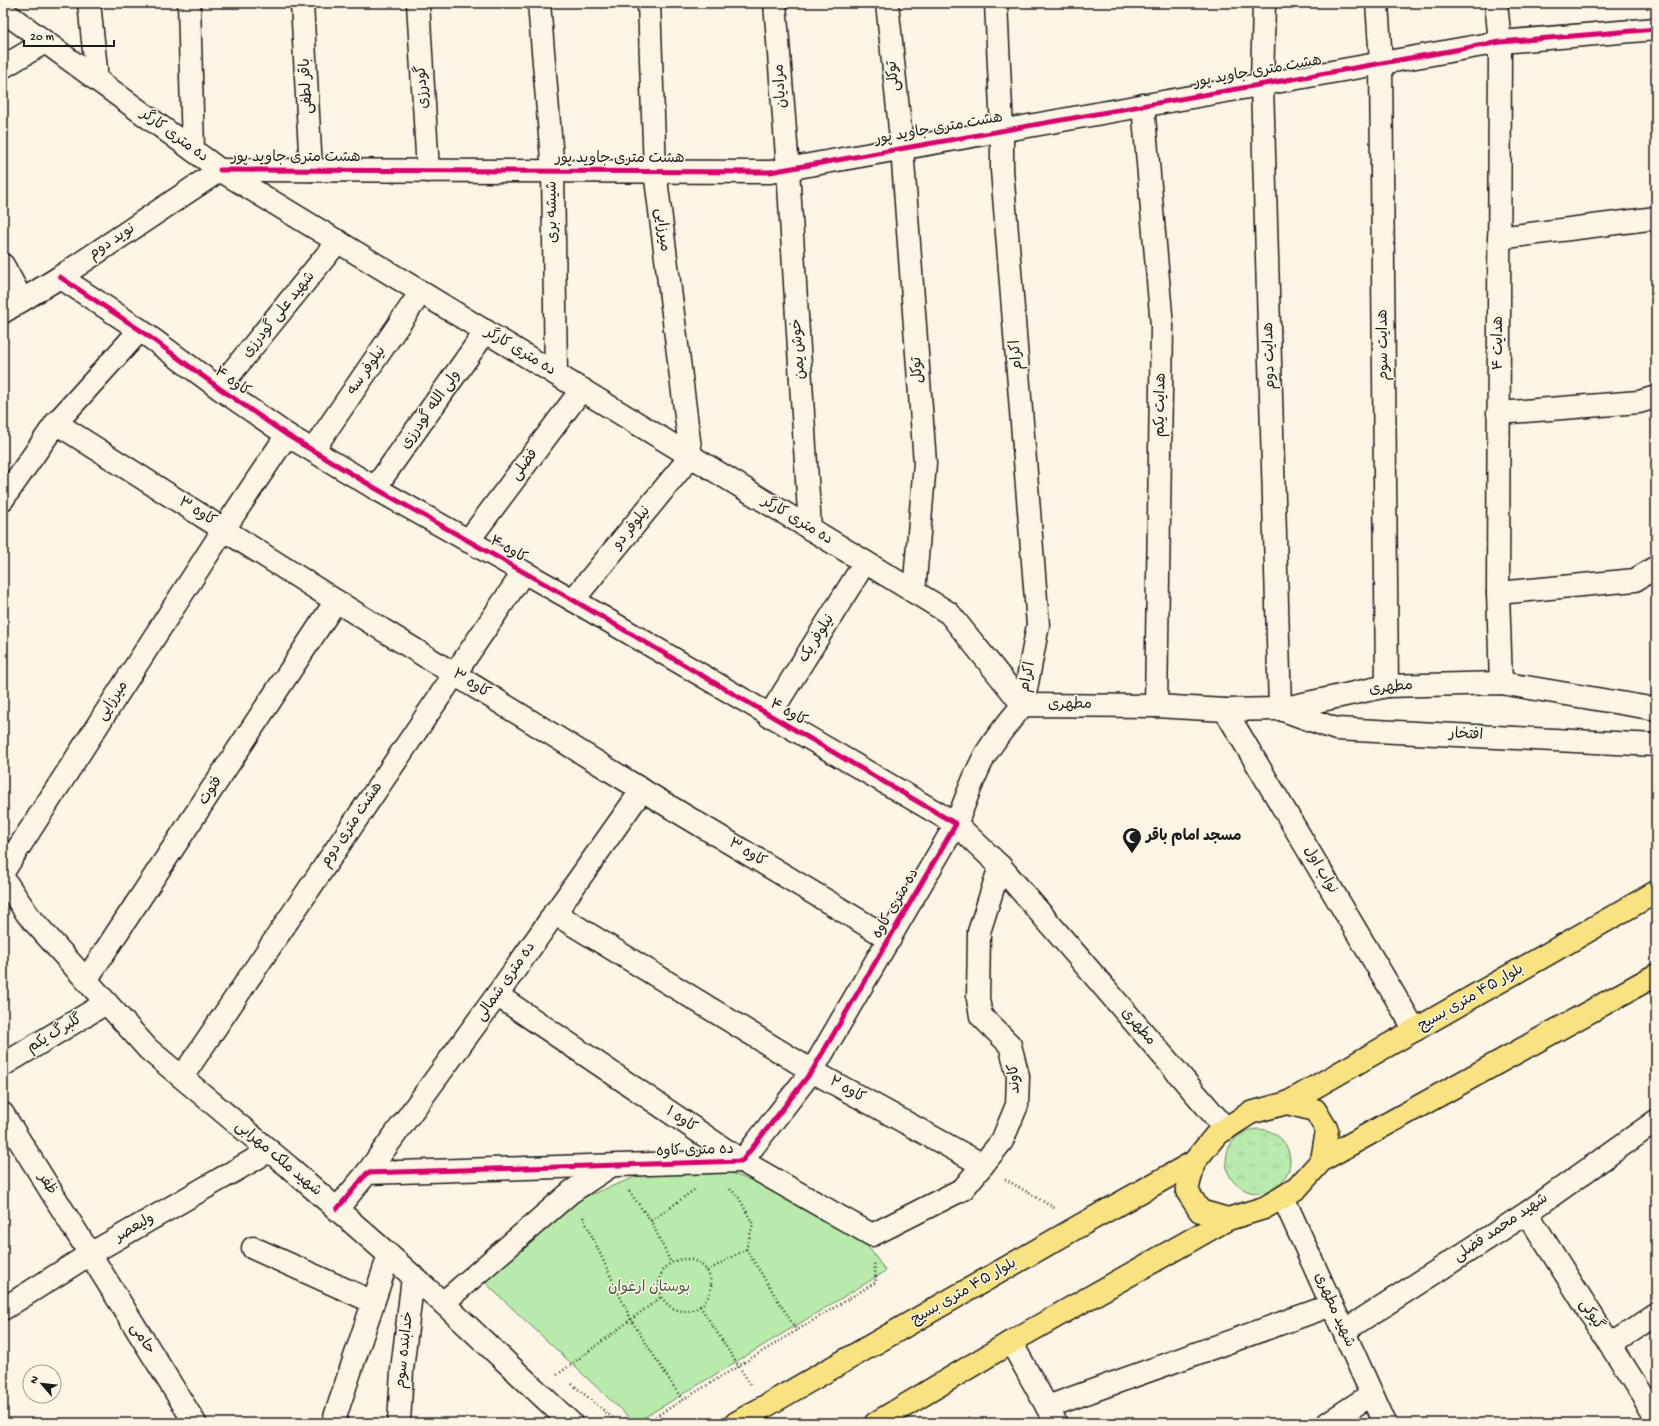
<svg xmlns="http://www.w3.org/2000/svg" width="1659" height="1426" font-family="'Gochi Hand','Playpen Sans Arabic',sans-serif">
<defs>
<pattern id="grass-tufts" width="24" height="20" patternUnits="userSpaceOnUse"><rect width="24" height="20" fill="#b8eaab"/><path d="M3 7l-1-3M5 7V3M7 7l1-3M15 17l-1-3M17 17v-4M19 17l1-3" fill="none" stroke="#9ec893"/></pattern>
</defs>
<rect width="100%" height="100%" fill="#fcf5e5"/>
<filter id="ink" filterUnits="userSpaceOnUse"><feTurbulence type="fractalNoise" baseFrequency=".025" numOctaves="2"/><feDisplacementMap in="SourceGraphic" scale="8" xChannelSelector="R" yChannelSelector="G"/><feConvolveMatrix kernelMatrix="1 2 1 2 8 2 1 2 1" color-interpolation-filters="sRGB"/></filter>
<g filter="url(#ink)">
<!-- grass -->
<circle fill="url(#grass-tufts)" stroke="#6a8364" cx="1258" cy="1161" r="32"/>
<!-- park -->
<polygon fill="#b8eaab" stroke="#6a8364" points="728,1172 783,1192 860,1236 886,1271 635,1423 481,1279 582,1198 643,1174"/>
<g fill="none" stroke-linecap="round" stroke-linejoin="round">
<defs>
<g id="minor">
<polyline points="89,3 96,69 96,79"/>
<polyline points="189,3 193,150"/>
<polyline points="302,3 311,170"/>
<polyline points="418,3 428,171"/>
<polyline points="539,3 553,171 556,374"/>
<polyline points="775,3 788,169 810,529"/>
<polyline points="887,3 902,148 925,463 914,592"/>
<polyline points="996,3 1002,130 1002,170 1038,625 1023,705"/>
<polyline points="1264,3 1262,84 1280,709 1336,729 1656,745"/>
<polyline points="1377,3 1381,62 1387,686"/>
<polyline points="1496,3 1500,42 1498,593 1501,683"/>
<polyline points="3,11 220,170 949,613 1023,705"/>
<polyline points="3,67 45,42"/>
<polyline points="1143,105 1162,326 1156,706"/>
<polyline points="220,170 770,172 1500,42 1656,29"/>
<polyline points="1499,238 1656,218"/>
<polyline points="3,265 22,300"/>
<polyline points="60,277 140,330 219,388 287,435 375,488 573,600 956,824 812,1071 742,1161 367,1173 337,1209"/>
<polyline points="3,312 60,277 220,170"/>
<polyline points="219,388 338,241"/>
<polyline points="1498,413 1639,402 1656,397"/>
<polyline points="56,423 336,601 642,790 890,939"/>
<polyline points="313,450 421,292"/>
<polyline points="375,488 486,331"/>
<polyline points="3,499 56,423 140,330"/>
<polyline points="468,541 582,389"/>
<polyline points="1498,593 1635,580 1656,567"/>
<polyline points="573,600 691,456 655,171 649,3"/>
<polyline points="1225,710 1415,1030"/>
<polyline points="769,716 865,562"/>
<polyline points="3,872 224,529 287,435"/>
<polyline points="3,878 28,915 148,1049 289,1167 389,1255 443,1303 571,1423"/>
<polyline points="554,913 812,1071 983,1165"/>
<polyline points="86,980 336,601"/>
<polyline points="497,995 742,1161 872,1235 963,1189 1002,1141 1017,1105 1018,1076 1010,1045 981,1016 978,999 979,932 1000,866"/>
<polyline points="3,1065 106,1003"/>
<polyline points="182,1077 523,573"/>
<polyline points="3,1114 195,1423"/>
<path d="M1226,1129L1000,866L956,824C966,800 974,774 987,752C998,735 1010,720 1023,705L1156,706L1225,710L1280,709L1387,686L1501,683L1656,709"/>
<polyline points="367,1173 497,995 642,790"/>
<polyline points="1283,1197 1385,1423"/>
<polyline points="1527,1213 1656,1417"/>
<polyline points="253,1248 373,1302"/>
<polyline points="443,1303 571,1192 609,1167"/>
<polyline points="3,1309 90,1254 269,1151"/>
<polyline points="1344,1331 1527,1213 1656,1121"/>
<polyline points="1011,1342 1056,1423"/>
<polyline points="1610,1345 1656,1315"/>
<polyline points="1047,1407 1332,1305"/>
<polyline points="333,1423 389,1255"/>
<polyline points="399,1423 402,1370 413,1277"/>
<polyline points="1328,1423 1372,1394"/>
</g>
<g id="major">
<polyline points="1287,1103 1656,892"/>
<polygon points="1287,1103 1315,1110 1327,1130 1322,1160 1297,1188 1283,1197 1264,1208 1228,1219 1200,1211 1187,1191 1194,1162 1216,1135 1250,1113"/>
<polyline points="1322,1160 1656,975"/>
<polyline points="736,1423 1081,1225 1194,1162"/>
<polyline points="876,1423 1011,1342 1228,1219"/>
</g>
</defs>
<!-- minor casing -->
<use href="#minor" stroke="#1c1c1c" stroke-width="25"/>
<!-- major casing -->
<use href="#major" stroke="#1c1c1c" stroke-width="25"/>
<!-- path -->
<g stroke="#1c1c1c" stroke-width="2.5" stroke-dasharray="1 3" stroke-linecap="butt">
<polyline points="1005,1179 1056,1209"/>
<polyline points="629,1191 651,1221 671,1263"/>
<polyline points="583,1217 631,1320 683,1401"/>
<polyline points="651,1221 694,1190"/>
<polyline points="746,1249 797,1331"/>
<circle cx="685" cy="1285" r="26"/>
<polyline points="707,1271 746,1249 753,1224 738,1196 730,1189"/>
<polyline points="700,1306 750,1384"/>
<polyline points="557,1375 661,1297"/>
<polyline points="572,1384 619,1423"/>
<polyline points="645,1423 876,1282 874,1261"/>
</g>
<!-- minor -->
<use href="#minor" stroke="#fcf5e5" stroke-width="22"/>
<!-- major -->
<use href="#major" stroke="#f8e281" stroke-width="22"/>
<defs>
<g id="cycleway">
<polyline points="220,170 770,172 1500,42 1656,29"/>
<polyline points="60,277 140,330 219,388 287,435 375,488 573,600 956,824 812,1071 742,1161 367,1173 337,1209"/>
</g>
</defs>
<!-- cycleway casing -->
<use href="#cycleway" stroke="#fcf5e5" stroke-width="8"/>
<!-- cycleway -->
<use href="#cycleway" stroke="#d6006c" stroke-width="5"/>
</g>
</g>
<!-- icons -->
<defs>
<symbol id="mosque-pin" viewBox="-11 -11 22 30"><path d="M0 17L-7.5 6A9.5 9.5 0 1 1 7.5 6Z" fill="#1c1c1c" stroke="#fcf5e5"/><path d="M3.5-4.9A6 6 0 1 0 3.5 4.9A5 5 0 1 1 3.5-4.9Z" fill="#fff"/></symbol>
</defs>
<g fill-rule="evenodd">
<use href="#mosque-pin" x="1121" y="826" width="22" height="30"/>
</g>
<g text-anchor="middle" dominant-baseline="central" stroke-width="3" stroke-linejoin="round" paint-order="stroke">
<!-- street labels -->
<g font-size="15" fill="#1c1c1c" stroke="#fcf5e5">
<text transform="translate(1258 72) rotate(-10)">هشت متری جاوید پور</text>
<text transform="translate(894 76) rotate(-96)">توکلی</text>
<text transform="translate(307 86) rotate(-93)">باقر لطفی</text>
<text transform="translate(781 86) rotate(-94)">مرادیان</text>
<text transform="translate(423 87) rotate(-94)">گودرزی</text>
<text transform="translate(939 129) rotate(-10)">هشت متری جاوید پور</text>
<text transform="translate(174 136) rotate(36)">ده متری کارگر</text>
<text x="296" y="158">هشت متری جاوید پور</text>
<text x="620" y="159">هشت متری جاوید پور</text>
<text transform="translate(553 212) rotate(-91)">شیشه بری</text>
<text transform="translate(662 230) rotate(83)">میرزایی</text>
<text transform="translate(112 242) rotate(-34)">نوید دوم</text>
<text transform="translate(279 315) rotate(-51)">شهید علی گودرزی</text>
<text transform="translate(1499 343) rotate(-90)">هدایت ۴</text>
<text transform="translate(1384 345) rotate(-91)">هدایت سوم</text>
<text transform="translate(799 349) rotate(-94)">خوش یمن</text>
<text transform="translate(520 352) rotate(31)">ده متری کارگر</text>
<text transform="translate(1017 355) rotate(-95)">اکرام</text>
<text transform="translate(1270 356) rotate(-92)">هدایت دوم</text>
<text transform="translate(918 370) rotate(-94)">توکل</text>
<text transform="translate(367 371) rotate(-55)">نیلوفر سه</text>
<text transform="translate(232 382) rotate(35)">کاوه ۴</text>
<text transform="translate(1161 405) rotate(-89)">هدایت یکم</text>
<text transform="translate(431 410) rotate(-55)">ولی الله گودرزی</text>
<text transform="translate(525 465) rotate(-53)">فضلی</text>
<text transform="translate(197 512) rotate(32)">کاوه ۳</text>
<text transform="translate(797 521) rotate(31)">ده متری کارگر</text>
<text transform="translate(632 528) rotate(-51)">نیلوفر دو</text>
<text transform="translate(508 550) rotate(30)">کاوه ۴</text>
<text transform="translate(817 639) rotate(-58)">نیلوفر یک</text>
<text transform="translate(1028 677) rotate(-79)">اکرام</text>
<text transform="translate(471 684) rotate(32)">کاوه ۳</text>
<text transform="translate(1391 688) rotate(-6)">مطهری</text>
<text transform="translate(113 701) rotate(-57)">میرزایی</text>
<text x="1070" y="705">مطهری</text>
<text transform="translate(788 713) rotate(30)">کاوه ۴</text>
<text transform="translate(1466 735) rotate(3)">افتخار</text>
<text transform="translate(211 791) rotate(-57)">فتوت</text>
<text transform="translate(352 825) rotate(-56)">هشت متری دوم</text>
<text transform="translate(747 853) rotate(31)">کاوه ۳</text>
<text transform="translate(1320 870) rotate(59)">نواب اول</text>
<text transform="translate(896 904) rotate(-60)">ده متری کاوه</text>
<text transform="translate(506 982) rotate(-55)">ده متری شمالی</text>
<text transform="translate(1471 998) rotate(-30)">بلوار ۴۵ متری بسیج</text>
<text transform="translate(1138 1027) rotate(49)">مطهری</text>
<text transform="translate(55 1034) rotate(-31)">گلبرگ یکم</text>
<text transform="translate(1015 1079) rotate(-94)">کاوند</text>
<text transform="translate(847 1090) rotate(29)">کاوه ۲</text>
<text transform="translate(681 1120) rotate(34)">کاوه ۱</text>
<text transform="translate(695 1151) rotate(-2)">ده متری کاوه</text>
<text transform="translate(278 1159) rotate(40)">شهید ملک مهرابی</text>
<text transform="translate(47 1184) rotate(58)">ظفر</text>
<text transform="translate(135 1228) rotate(-30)">ولیعصر</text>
<text transform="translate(1501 1228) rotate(-34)">شهید محمد فضلی</text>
<text transform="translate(964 1292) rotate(-30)">بلوار ۴۵ متری بسیج</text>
<text transform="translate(1334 1310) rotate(66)">شهید مطهری</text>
<text transform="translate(1591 1315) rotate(58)">گیوکی</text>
<text transform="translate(142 1339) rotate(58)">حامی</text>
<text transform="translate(405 1350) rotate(-84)">خدابنده سوم</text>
</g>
<!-- poi labels -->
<g font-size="15" font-weight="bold" fill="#1c1c1c" stroke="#fcf5e5" text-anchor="start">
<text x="1146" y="837">مسجد امام باقر</text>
</g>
<!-- park labels -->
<g font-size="15" fill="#4b5a47" stroke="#fcf5e5">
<text x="649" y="1288">بوستان ارغوان</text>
</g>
</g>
<!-- margin -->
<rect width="1659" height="1426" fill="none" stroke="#fcf5e5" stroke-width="16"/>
<rect x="8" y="8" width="1643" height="1410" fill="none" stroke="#1c1c1c" stroke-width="1.5" filter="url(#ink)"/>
<!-- north arrow -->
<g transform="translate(42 1384) rotate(298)"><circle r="19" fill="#fcf5e5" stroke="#a29e95"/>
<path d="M0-3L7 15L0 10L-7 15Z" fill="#1c1c1c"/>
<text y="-6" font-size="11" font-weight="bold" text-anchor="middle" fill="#1c1c1c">N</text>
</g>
<!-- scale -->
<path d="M24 40v6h90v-6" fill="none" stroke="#1c1c1c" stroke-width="2"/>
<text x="30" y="40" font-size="12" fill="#1c1c1c" stroke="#fcf5e5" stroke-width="3" paint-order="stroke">20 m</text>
</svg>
